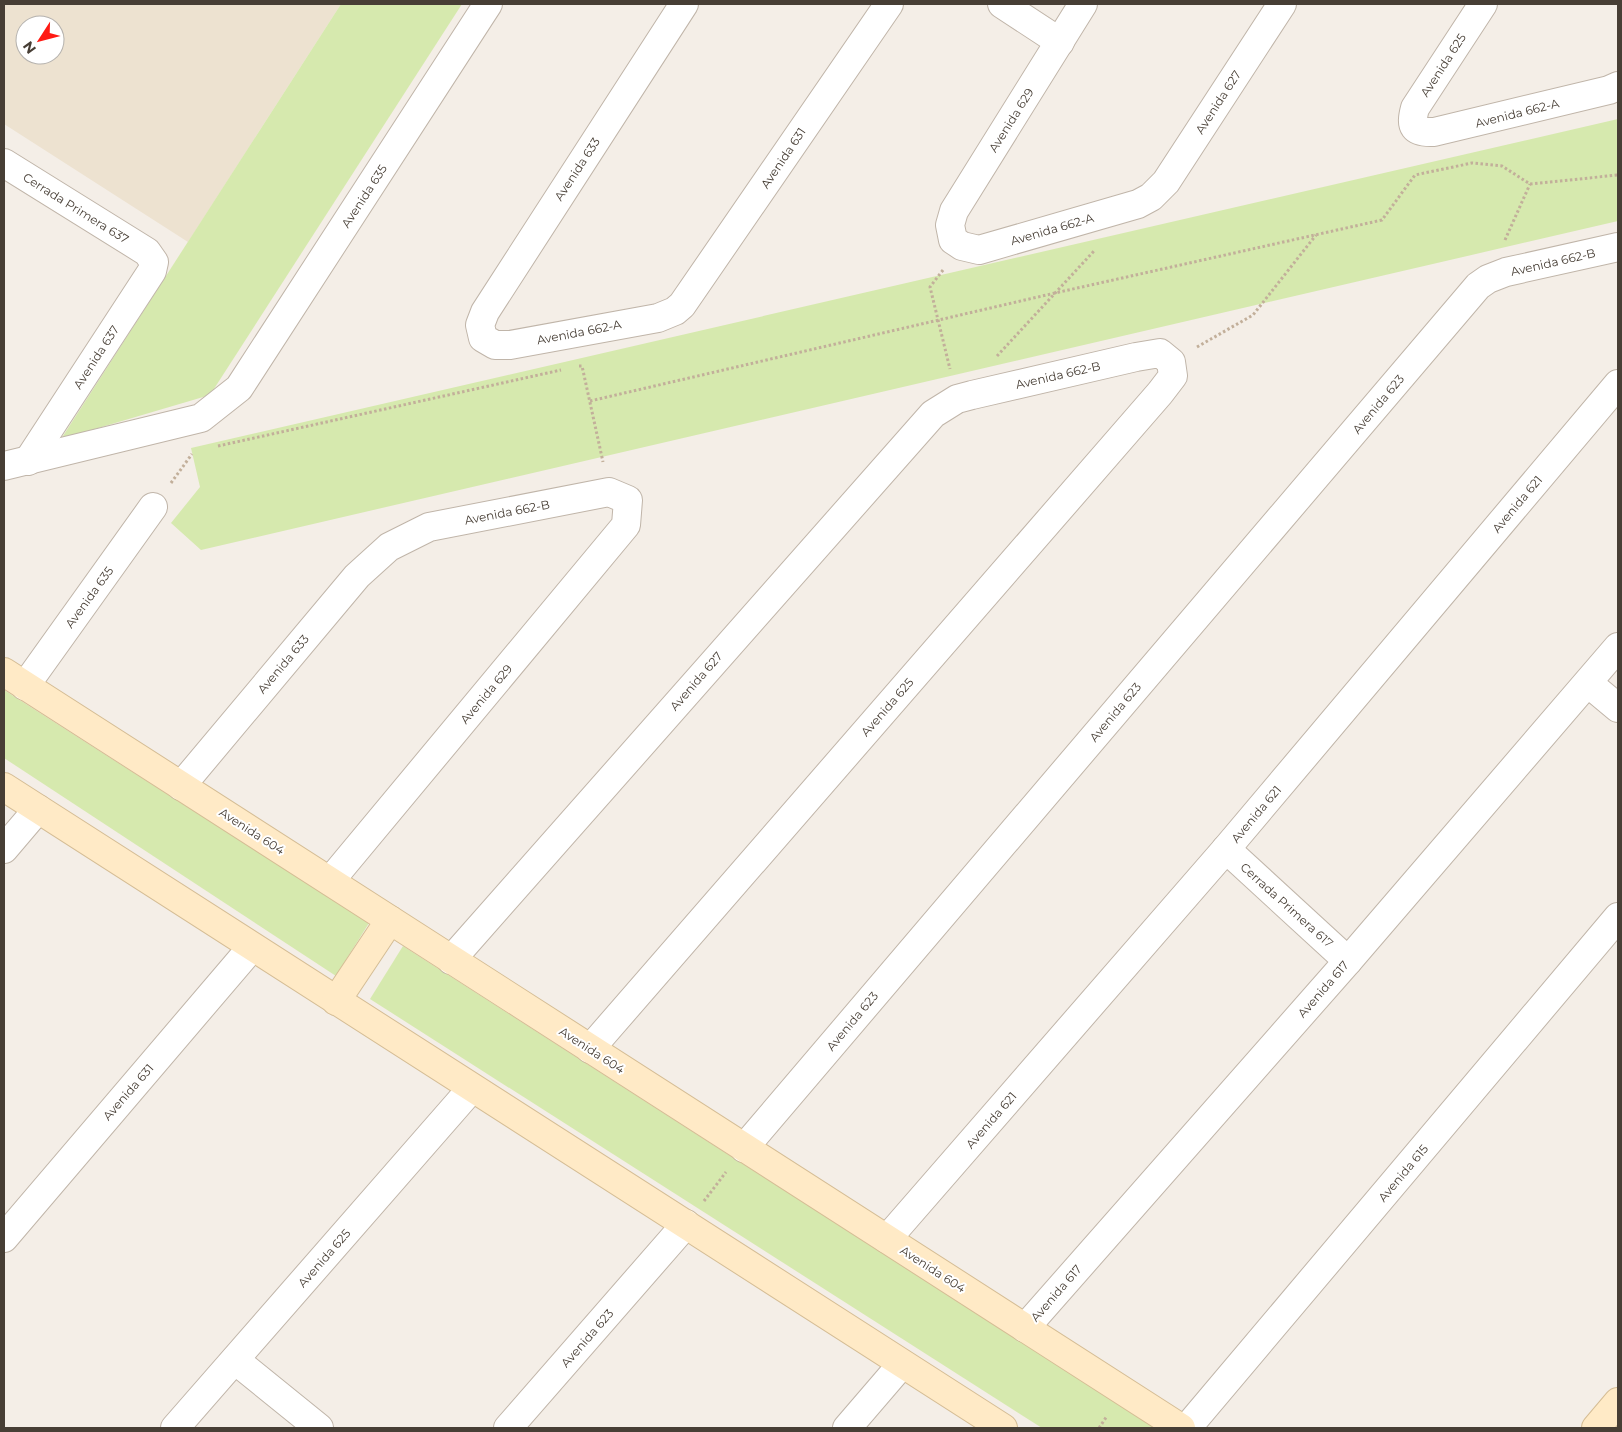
<svg xmlns="http://www.w3.org/2000/svg" width="1622" height="1432" font-family="Montserrat,sans-serif">
<rect width="100%" height="100%" fill="#f4eee7"/>
<!-- education -->
<path fill="#ede2d0" fill-rule="evenodd" d="M4,4H341L188,242L4,124ZM25,25H55V55H25Z"/>
<!-- green -->
<g fill="#d6e9ae">
<polygon points="341,4 462,4 210,395 61,439"/>
<polygon points="1618,119 1618,221 201,550 171,523 200,487 191,448"/>
<polygon points="4,690 369,923 336,976 4,758"/>
<polygon points="403,946 1155,1428 1042,1428 370,999"/>
</g>
<g fill="none" stroke-linecap="round" stroke-linejoin="round">
<defs>
<g id="street">
<polyline points="684,4 485,312 480,325 483,338 495,345 510,345 658,318 675,311 682,305 889,4"/>
<polyline points="1002,4 1060,42"/>
<polyline points="1083,4 954,211 950,225 953,240 962,246 979,250 1138,204 1151,197 1166,182 1282,4"/>
<path d="M1483,4L1415,108C1410,127 1413,133 1434,132L1609,90L1618,86"/>
<polyline points="4,163 147,252 154,262 152,271 28,461"/>
<polyline points="4,466 201,418 239,388 488,4"/>
<polyline points="1588,683 1618,708"/>
<polyline points="25,686 153,507"/>
<polyline points="181,786 357,576 389,547 429,527 609,492 628,500 626,525 330,881"/>
<polyline points="4,849 38,809"/>
<polyline points="1226,849 1348,961"/>
<polyline points="451,960 933,414 957,399 972,395 1136,357 1160,353 1171,362 1173,376 1160,393 590,1049"/>
<polyline points="744,1148 1478,286 1488,279 1506,272 1618,247"/>
<polyline points="4,1238 252,947"/>
<polyline points="887,1239 1226,849 1618,384"/>
<polyline points="1025,1328 1348,961 1618,647"/>
<polyline points="235,1360 319,1428"/>
<polyline points="175,1428 472,1088"/>
<polyline points="508,1428 686,1224"/>
<polyline points="847,1428 902,1364"/>
<polyline points="1187,1428 1618,917"/>
</g>
<g id="secondary">
<polyline points="4,672 1181,1428"/>
<polyline points="4,787 1003,1428"/>
<polyline points="336,1001 390,920"/>
<polyline points="1596,1428 1618,1402"/>
</g>
</defs>
<!-- street casing -->
<use href="#street" stroke="#c0b5a9" stroke-width="30"/>
<!-- secondary casing -->
<use href="#secondary" stroke="#d5bd95" stroke-width="30"/>
<!-- path -->
<g stroke="#c2af9a" stroke-width="3" stroke-dasharray="2.5 2.5" stroke-linecap="butt">
<polyline points="1505,240 1530,184"/>
<polyline points="943,270 930,287 950,369"/>
<polyline points="1197,347 1253,315 1316,235"/>
<polyline points="997,356 1094,251"/>
<polyline points="579,366 582,366 603,462"/>
<polyline points="590,401 1055,293 1382,220 1415,175 1472,163 1502,166 1530,184 1618,175"/>
<polyline points="218,446 561,370"/>
<polyline points="171,483 192,454"/>
<polyline points="704,1201 726,1172"/>
<polyline points="1099,1428 1107,1416"/>
</g>
<!-- street -->
<use href="#street" stroke="#fff" stroke-width="28"/>
<!-- secondary -->
<use href="#secondary" stroke="#ffeac6" stroke-width="28"/>
</g>
<g text-anchor="middle" dominant-baseline="central" stroke-width="4" stroke-linejoin="round" paint-order="stroke">
<!-- street labels -->
<g font-size="12" fill="#473e35" stroke="#fff">
<text transform="translate(1443 65) rotate(-57)">Avenida 625</text>
<text transform="translate(1218 102) rotate(-57)">Avenida 627</text>
<text transform="translate(1517 113) rotate(-14)">Avenida 662-A</text>
<text transform="translate(1011 120) rotate(-58)">Avenida 629</text>
<text transform="translate(783 158) rotate(-56)">Avenida 631</text>
<text transform="translate(577 169) rotate(-57)">Avenida 633</text>
<text transform="translate(364 196) rotate(-57)">Avenida 635</text>
<text transform="translate(76 208) rotate(32)">Cerrada Primera 637</text>
<text transform="translate(1052 229) rotate(-16)">Avenida 662-A</text>
<text transform="translate(1553 262) rotate(-13)">Avenida 662-B</text>
<text transform="translate(579 332) rotate(-11)">Avenida 662-A</text>
<text transform="translate(96 357) rotate(-57)">Avenida 637</text>
<text transform="translate(1058 375) rotate(-13)">Avenida 662-B</text>
<text transform="translate(1378 404) rotate(-50)">Avenida 623</text>
<text transform="translate(1517 504) rotate(-50)">Avenida 621</text>
<text transform="translate(507 512) rotate(-11)">Avenida 662-B</text>
<text transform="translate(89 597) rotate(-54)">Avenida 635</text>
<text transform="translate(283 664) rotate(-50)">Avenida 633</text>
<text transform="translate(696 681) rotate(-49)">Avenida 627</text>
<text transform="translate(486 694) rotate(-50)">Avenida 629</text>
<text transform="translate(887 707) rotate(-49)">Avenida 625</text>
<text transform="translate(1115 712) rotate(-50)">Avenida 623</text>
<text transform="translate(1256 814) rotate(-50)">Avenida 621</text>
<text transform="translate(252 831) rotate(33)">Avenida 604</text>
<text transform="translate(1287 905) rotate(42)">Cerrada Primera 617</text>
<text transform="translate(1323 989) rotate(-49)">Avenida 617</text>
<text transform="translate(852 1021) rotate(-50)">Avenida 623</text>
<text transform="translate(592 1050) rotate(33)">Avenida 604</text>
<text transform="translate(128 1092) rotate(-49)">Avenida 631</text>
<text transform="translate(991 1120) rotate(-49)">Avenida 621</text>
<text transform="translate(1403 1173) rotate(-50)">Avenida 615</text>
<text transform="translate(324 1258) rotate(-49)">Avenida 625</text>
<text transform="translate(933 1269) rotate(33)">Avenida 604</text>
<text transform="translate(1056 1293) rotate(-49)">Avenida 617</text>
<text transform="translate(587 1338) rotate(-49)">Avenida 623</text>
</g>
</g>
<!-- border -->
<rect width="1622" height="1432" fill="none" stroke="#473e35" stroke-width="10"/>
<!-- north arrow -->
<g transform="translate(40 40) rotate(234)"><circle r="24" fill="#ffffff" stroke="#b5b2ae"/>
<path d="M0-4L9 19L0 12L-9 19Z" fill="#ff1a13"/>
<text y="-8" font-size="14" font-weight="bold" text-anchor="middle" fill="#473e35">N</text>
</g>
</svg>
